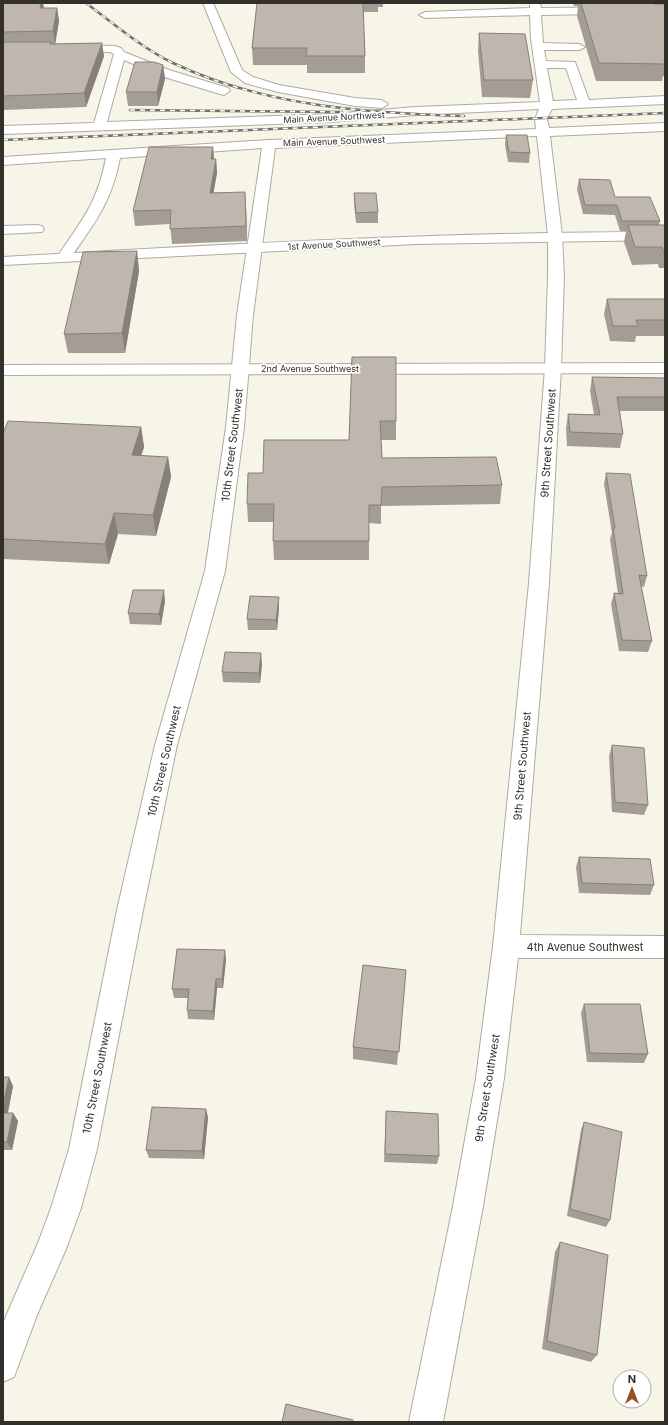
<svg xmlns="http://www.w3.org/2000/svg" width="668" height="1425" font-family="Inter,sans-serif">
<rect width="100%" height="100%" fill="#f7f4e8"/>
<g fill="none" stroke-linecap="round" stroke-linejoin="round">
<defs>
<g id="minor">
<polygon points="203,3 213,3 242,70 253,77 279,85 355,98 382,100 388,104 382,108 355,106 278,92 245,83 231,72"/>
<path d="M530,3H540L541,8L665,7V13L541,15L543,43L579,44L585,47L579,50H544L546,61L575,62L589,100L665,96V104L552,109L547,119L549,128L665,123V131L550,136L562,235L564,276L561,368L549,583L520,935L665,936V958H518L504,1078L483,1206L443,1422H409L453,1206L476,1078L493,946L529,583L545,368L548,276V235L537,136L275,148L253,315L244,427L225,571L177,745L143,910L97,1149L81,1208L66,1249L37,1315L14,1377L3,1382V1323L38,1243L51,1208L69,1149L117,910L155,745L205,571L226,427L237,315L262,148L120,158C111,204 95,222 69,260H59L57,257C82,220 97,204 106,158L3,165V157L269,140L536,129L535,119L539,109L416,115L332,122L3,134V126L94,123L114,54L110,52L68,51L66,49L68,47L72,45L115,46L121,48L124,52L169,70L228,88L230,91L224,95L220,94L161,76L124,60L107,122L332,114L416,107L540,102L531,39L530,15L425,18L419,15L425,12L530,8ZM547,68H566L577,100L553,101Z"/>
<polygon points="37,225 42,226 44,229 42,232 3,234 3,226"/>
</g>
<g id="major">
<path d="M665,232V240L416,244L3,265V257C224,244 444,232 665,232Z"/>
<polygon points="665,363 665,373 3,375 3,365"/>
</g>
</defs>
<!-- minor casing -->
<use href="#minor" stroke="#aeaba0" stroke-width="2"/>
<!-- major casing -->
<use href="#major" stroke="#aeaba0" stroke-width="2"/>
<!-- minor -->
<use href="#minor" fill="#fff" fill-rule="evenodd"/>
<!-- major -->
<use href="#major" fill="#fff" fill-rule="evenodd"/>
<defs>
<g id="rail">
<path d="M86,3C114,24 142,48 173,63C263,106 366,113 464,116"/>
<polyline points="130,110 342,112"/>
<polyline points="3,140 665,113"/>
</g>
</defs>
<!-- rail casing -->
<use href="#rail" stroke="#73716a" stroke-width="2.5"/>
<!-- rail -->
<use href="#rail" stroke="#fff" stroke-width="1.5" stroke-dasharray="5" stroke-linecap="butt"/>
</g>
<!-- wall -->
<g fill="#a49d96">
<polygon points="3,3 43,3 44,8 57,8 59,21 55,44 104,56 86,107 3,110"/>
<polygon points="257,3 383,3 383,7 378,7 378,12 363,12 365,56 365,73 307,73 307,65 253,65 252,48"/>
<polygon points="573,3 654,3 654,4 665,4 665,76 663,76 662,81 596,81 577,16 578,6 574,6"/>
<polygon points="479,33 533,80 530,98 482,97 478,51"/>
<polygon points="163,65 165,79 158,106 128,106 126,92"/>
<polygon points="506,135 530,153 529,163 508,162 505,145"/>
<polygon points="213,147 214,159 216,159 217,173 213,193 246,206 247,241 172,244 170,224 135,226 133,211"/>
<polygon points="579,179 615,197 660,221 659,225 665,225 665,268 659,268 658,264 632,265 624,242 626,231 620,231 615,215 583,214 577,189"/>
<polygon points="354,193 378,212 378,223 356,223 354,204"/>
<polygon points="137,251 139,271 125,353 68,353 64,334"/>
<polygon points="607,299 665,299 665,336 636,336 635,342 610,341 604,314"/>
<polygon points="352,357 396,421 396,440 381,440 382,458 502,485 500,504 381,506 381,524 369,523 369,560 274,560 273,541 274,522 248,522 247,504 263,473 349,440"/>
<polygon points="592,377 665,378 665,411 620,411 623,434 620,448 567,446 566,428 568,414 594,415 590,391"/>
<polygon points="141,427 144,447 141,456 168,457 171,477 156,536 118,534 109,564 3,559 3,433"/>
<polygon points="606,473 647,576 644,587 641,586 652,641 648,652 619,651 611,604 614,593 618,594 610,539 612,533 604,484"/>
<polygon points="165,601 161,625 130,624 128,613"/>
<polygon points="279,608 277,630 248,630 247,619"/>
<polygon points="262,664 260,683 223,682 222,672"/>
<polygon points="612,745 648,805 644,815 612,812 609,756"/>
<polygon points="579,857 654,885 650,895 579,893 576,867"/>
<polygon points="226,959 223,988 217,988 214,1020 188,1019 187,1010 188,998 174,998 172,989"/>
<polygon points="406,970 397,1065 353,1059 353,1047"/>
<polygon points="584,1004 648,1054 644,1063 587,1062 581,1013"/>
<polygon points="3,1077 13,1086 8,1113 13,1113 18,1121 12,1150 3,1150"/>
<polygon points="386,1111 439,1156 437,1164 384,1162"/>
<polygon points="208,1117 204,1159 149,1158 146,1150"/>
<polygon points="584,1122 610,1220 606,1227 567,1216 581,1130"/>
<polygon points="560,1242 597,1355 591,1362 542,1349 555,1252"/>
</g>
<!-- shaded-wall -->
<g fill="#867f7a">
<polygon points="41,3 43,3 44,10 40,8"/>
<polygon points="57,8 59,21 55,45 53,31"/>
<polygon points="102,43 104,56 86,107 84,93"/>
<polygon points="163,65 165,79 158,106 157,92"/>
<polygon points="213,147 214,161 211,159"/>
<polygon points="216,159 217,173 211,207 210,193"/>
<polygon points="245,192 246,206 247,241 246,226"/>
<polygon points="137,251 139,271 125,353 122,333"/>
<polygon points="141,427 144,447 135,475 132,455"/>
<polygon points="168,457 171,477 156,536 153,515"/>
<polygon points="114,513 118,534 109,564 105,544"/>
<polygon points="164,590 165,601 161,625 159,614"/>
<polygon points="279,597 279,608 277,630 276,620"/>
<polygon points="261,653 262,664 260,683 259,673"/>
<polygon points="225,950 226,959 223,988 222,979"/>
<polygon points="216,979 217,988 214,1020 213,1011"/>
<polygon points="9,1077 13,1086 6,1121 3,1116 3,1106"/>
<polygon points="206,1109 208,1117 204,1159 202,1151"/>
<polygon points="13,1113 18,1121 12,1150 7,1142"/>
</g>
<!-- building -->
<g fill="#bfb6ae" stroke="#867f7a">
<polygon points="3,3 41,3 40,8 57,8 53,31 3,32"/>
<polygon points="257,3 363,3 365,56 306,56 307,48 252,48"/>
<polygon points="581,3 654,3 654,4 665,4 665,59 664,59 665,64 599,63"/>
<polygon points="479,33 525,34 533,80 484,80"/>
<polygon points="3,42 51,42 50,44 102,43 84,93 3,96"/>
<polygon points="135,62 154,62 163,65 157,92 126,92"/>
<polygon points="506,135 527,135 530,153 509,152"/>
<polygon points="149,147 213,147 211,159 216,159 210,193 245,192 246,226 170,229 171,210 133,211"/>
<polygon points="579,179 610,180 615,197 650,197 660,221 622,221 617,205 585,205"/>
<polygon points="354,193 376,193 378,212 356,213"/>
<polygon points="628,225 665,225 665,251 663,251 662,247 635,247"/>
<polygon points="137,251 122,333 64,334 83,252"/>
<polygon points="607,299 665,299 665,320 636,320 638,326 613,326"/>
<polygon points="352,357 396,357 396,421 380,421 382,458 496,457 502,485 382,487 381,505 369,505 369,541 273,541 274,504 247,504 248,473 263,473 264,440 349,440"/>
<polygon points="592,377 665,378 665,397 617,397 623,434 570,432 568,414 600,415"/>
<polygon points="8,421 141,427 132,455 168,457 153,515 114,513 105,544 3,539 3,433"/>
<polygon points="606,473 630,474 647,576 639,575 652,641 622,640 614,593 623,594 613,528 615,528"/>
<polygon points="133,590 164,590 159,614 128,613"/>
<polygon points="250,596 279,597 276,620 247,619"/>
<polygon points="225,652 261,653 259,673 222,672"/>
<polygon points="612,745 644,748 648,805 615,802"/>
<polygon points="579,857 650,859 654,885 582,883"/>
<polygon points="177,949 225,950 222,979 216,979 213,1011 187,1010 189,989 172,989"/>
<polygon points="363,965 406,970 399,1052 353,1047"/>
<polygon points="584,1004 640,1004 648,1054 590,1053"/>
<polygon points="3,1077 9,1077 3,1106"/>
<polygon points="152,1107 206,1109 202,1151 146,1150"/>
<polygon points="386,1111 438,1114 439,1156 385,1154"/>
<polygon points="3,1113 13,1113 7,1142 3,1142"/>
<polygon points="584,1122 622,1132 610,1220 570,1209"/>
<polygon points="560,1242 608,1255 597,1355 547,1341"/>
<polygon points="286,1404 353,1420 353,1422 282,1422"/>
</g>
<g text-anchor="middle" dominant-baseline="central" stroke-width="3.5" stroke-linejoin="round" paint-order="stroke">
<!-- far-street labels -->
<g font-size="9" fill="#31302b" stroke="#fff">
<text transform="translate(334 117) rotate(-3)">Main Avenue Northwest</text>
<text transform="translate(334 141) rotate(-2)">Main Avenue Southwest</text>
<text transform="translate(334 244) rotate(-3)">1st Avenue Southwest</text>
<text x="310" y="368">2nd Avenue Southwest</text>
</g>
<!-- street labels -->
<g font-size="11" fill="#31302b" stroke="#fff">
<text transform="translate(548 443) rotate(-86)">9th Street Southwest</text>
<text transform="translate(232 445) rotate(-83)">10th Street Southwest</text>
<text transform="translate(164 761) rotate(-77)">10th Street Southwest</text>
<text transform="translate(522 766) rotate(-85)">9th Street Southwest</text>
<text x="585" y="947">4th Avenue Southwest</text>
<text transform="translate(97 1078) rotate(-79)">10th Street Southwest</text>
<text transform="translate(487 1088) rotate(-81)">9th Street Southwest</text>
</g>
</g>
<!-- border -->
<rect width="668" height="1425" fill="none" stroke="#31302b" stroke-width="8"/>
<!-- north arrow -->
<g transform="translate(632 1389)"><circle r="19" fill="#ffffff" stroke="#adacaa"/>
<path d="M0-3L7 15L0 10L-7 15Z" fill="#965028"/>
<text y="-6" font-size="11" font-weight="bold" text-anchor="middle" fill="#31302b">N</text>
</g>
</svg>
